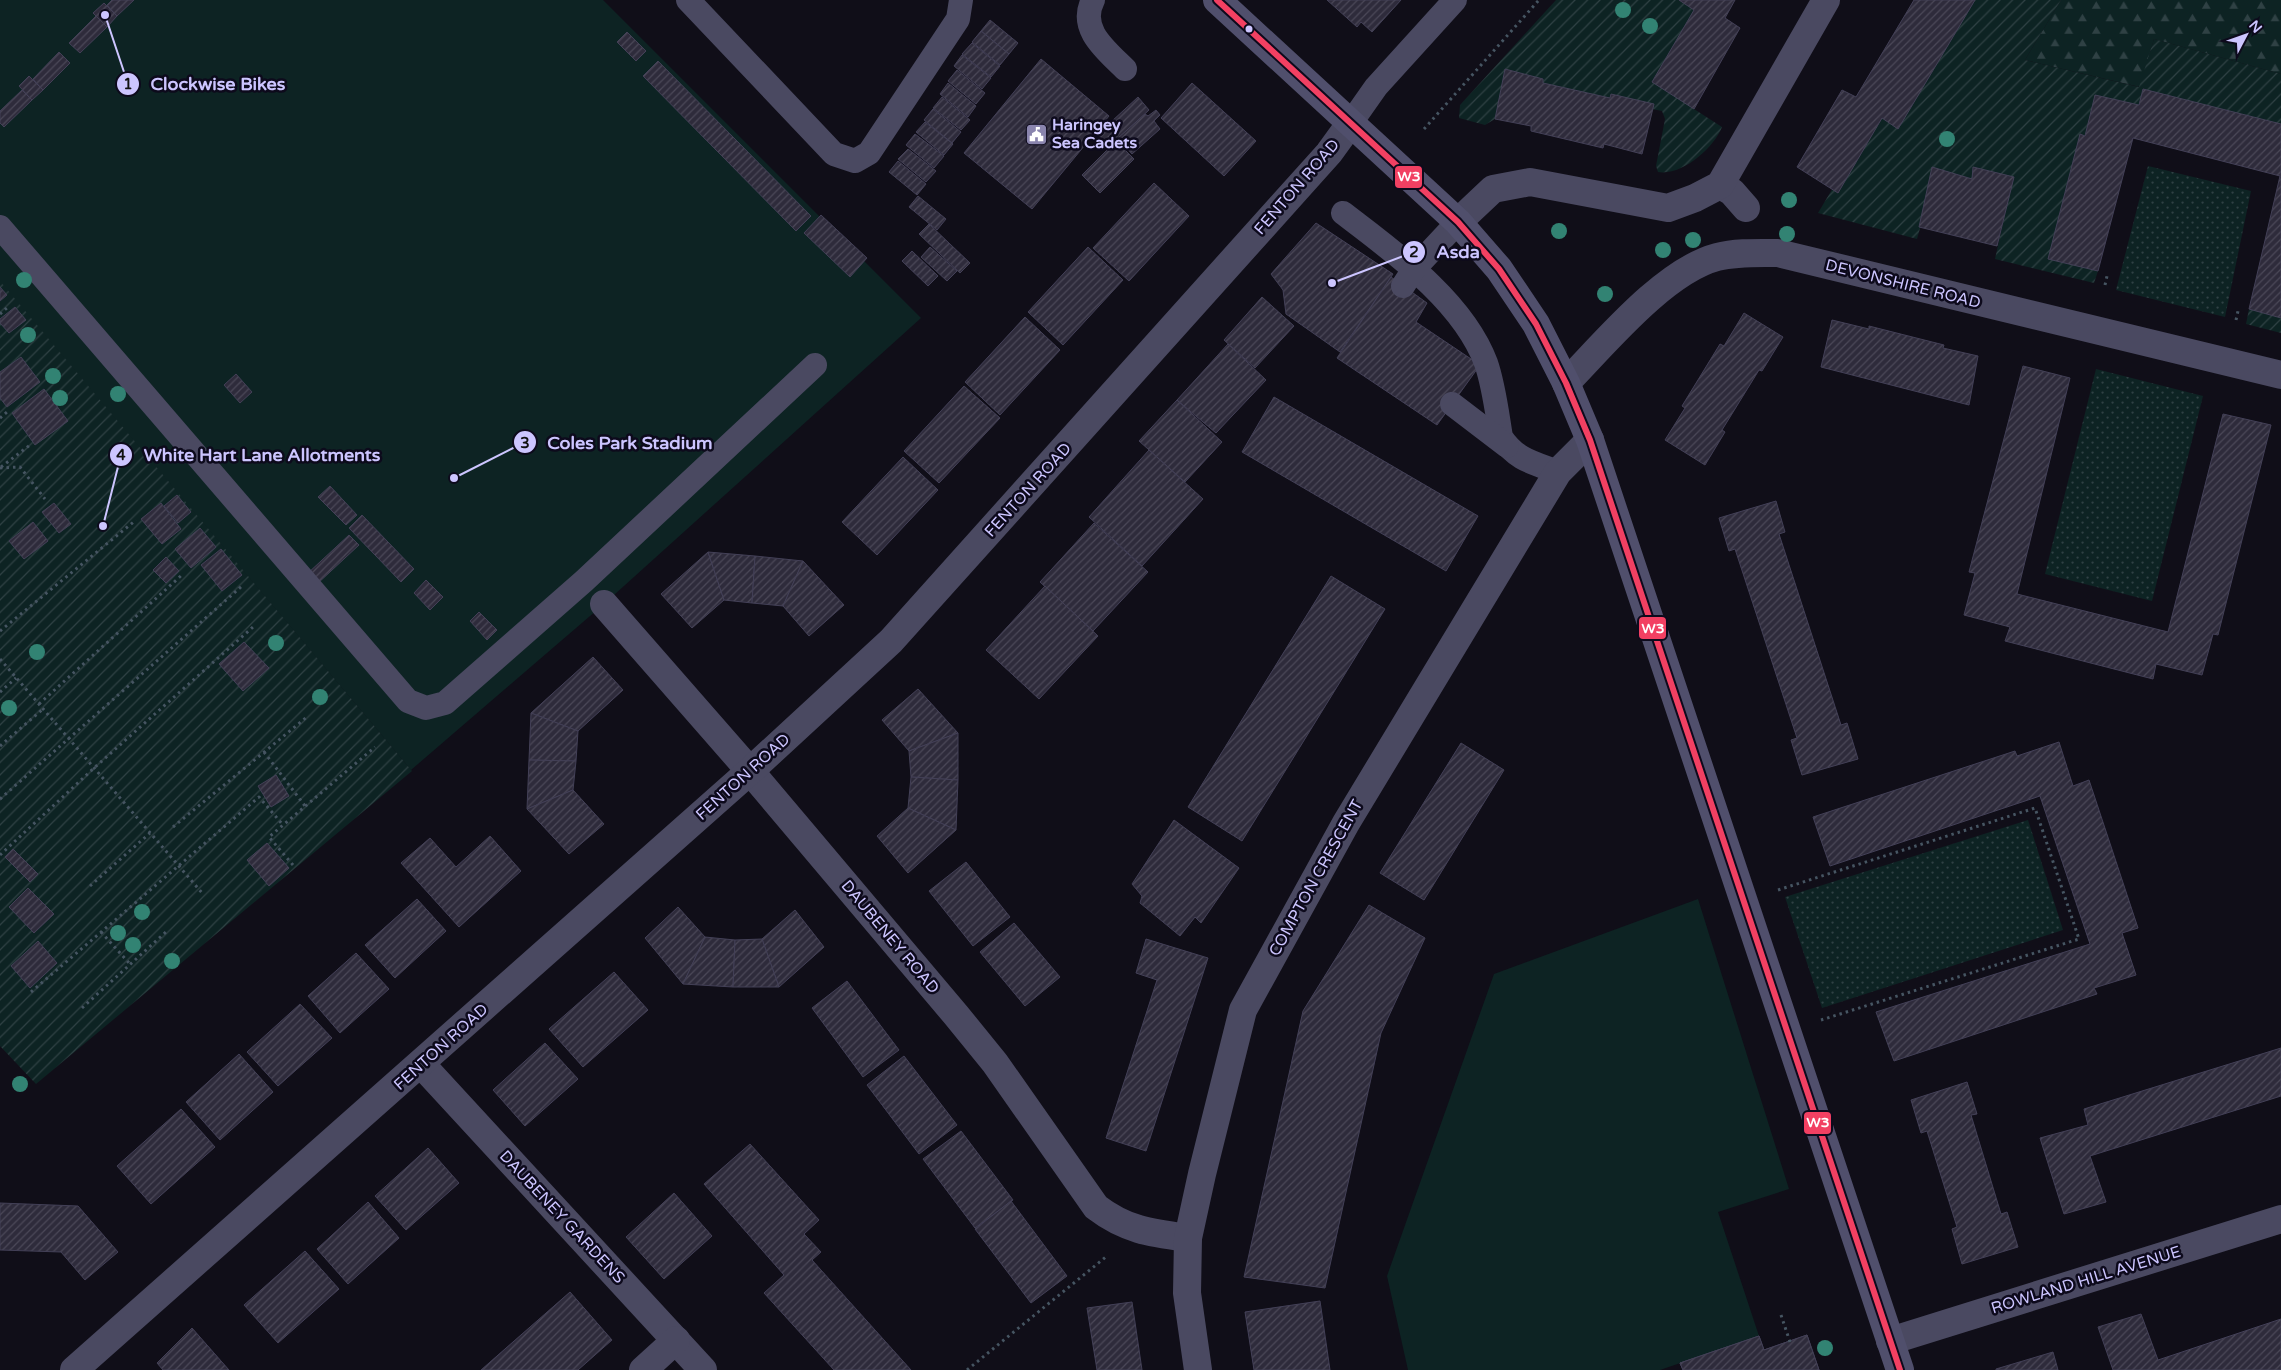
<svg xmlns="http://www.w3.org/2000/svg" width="2281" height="1370" font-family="'Varela Round',sans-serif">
<defs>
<pattern id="grass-dots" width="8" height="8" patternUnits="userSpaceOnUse" patternTransform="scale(1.25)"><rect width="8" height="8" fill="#0d2323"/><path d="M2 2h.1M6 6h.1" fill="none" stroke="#2f4144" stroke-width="1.8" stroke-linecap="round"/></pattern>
<pattern id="forest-firs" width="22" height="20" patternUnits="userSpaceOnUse" patternTransform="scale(1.25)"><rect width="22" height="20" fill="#0d2323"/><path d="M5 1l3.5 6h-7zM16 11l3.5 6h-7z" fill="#2f4144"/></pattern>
<pattern id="garden-furrows" width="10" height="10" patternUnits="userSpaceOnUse" patternTransform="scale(1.25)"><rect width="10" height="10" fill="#0d2323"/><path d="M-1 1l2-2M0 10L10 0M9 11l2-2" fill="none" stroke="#2f4144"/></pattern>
<pattern id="building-hatch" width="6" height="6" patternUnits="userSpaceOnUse" patternTransform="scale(1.25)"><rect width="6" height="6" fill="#2e2b3b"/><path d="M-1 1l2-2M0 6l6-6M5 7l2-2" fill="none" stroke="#4b4858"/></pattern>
</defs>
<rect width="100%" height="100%" fill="#100e18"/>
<!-- grass -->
<g fill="url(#grass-dots)">
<polygon points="2148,166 2251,191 2225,317 2116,290"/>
<polygon points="2096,369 2203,396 2152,601 2045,574"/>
<polygon points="2028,820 2063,930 1822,1008 1785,897"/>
</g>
<!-- forest -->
<polygon fill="url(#forest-firs)" points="2061,0 2281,0 2281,74 2154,39 2140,87 2025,60"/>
<!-- park -->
<g fill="#0d2323">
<polygon points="0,0 603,0 921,318 604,604 411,770 0,282"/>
<polygon points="1698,899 1789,1189 1718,1212 1759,1336 1660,1370 1408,1370 1387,1276 1494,974"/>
</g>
<!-- garden -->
<g fill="url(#garden-furrows)">
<path d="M1556,0H1691L1700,7L1694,109L1722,127C1714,148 1682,176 1658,172L1656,166L1665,119L1662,111L1506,80L1495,119L1485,125L1459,118L1460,105Z"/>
<polygon points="1945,0 2061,0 2025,60 2139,87 2154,39 2281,74 2281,129 2141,107 2094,267 2098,271 2094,283 1995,259 2013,177 1967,181 1921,225 1917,239 1818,213"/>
<polygon points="0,281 412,771 36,1084 0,1046"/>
<polygon points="2249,309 2281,316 2281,333 2246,324"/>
</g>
<!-- building -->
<g fill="url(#building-hatch)" stroke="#434057">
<polygon points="112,0 134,0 117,16 107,5"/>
<polygon points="1327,0 1401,0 1372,32 1361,22 1357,27"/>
<polygon points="1679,0 1735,0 1725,18 1740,28 1694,109 1652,82 1694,10"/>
<polygon points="1914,0 1975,0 1898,129 1882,118 1838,193 1797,167 1842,90 1856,97"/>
<polygon points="104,3 117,16 107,27 93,13"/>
<polygon points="96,16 107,27 80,53 69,43"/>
<polygon points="990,20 1018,43 1009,54 981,31"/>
<polygon points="981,31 1009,54 1000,65 972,42"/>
<polygon points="627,32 646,51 636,61 617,42"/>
<polygon points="972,43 1000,66 991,77 962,54"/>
<polygon points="59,52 70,63 43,90 33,79"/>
<polygon points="962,55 991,78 982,89 954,66"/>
<polygon points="1041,59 1109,116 1032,209 964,153"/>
<polygon points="658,61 811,216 796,231 643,76"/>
<polygon points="1505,69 1543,79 1543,83 1610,98 1611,94 1654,104 1642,154 1604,144 1603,148 1531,131 1531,126 1495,119"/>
<polygon points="957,70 985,93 976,104 948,81"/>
<polygon points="29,76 43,90 32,100 19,86"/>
<polygon points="948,83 976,106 968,117 940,94"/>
<polygon points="1192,83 1256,141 1224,176 1161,118"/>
<polygon points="2143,89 2281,124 2281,318 2249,309 2280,176 2133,138 2098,271 2048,259 2080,134 2085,136 2095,95 2139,105"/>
<polygon points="22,90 32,100 4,127 0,123 0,111"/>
<polygon points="942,97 970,120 961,130 933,108"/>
<polygon points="1138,97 1149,110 1109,147 1098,134"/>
<polygon points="933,109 961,132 952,143 924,120"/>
<polygon points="1156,110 1160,115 1154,121 1160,129 1132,154 1118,138 1145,114 1148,116"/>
<polygon points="925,122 953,144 944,155 916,132"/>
<polygon points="915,134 944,156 934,168 906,145"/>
<polygon points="1116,141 1134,159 1100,193 1082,175"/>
<polygon points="908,149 936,171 926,182 898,159"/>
<polygon points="898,161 926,184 917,195 889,172"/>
<polygon points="1932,167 1972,179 1973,167 2014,177 1997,246 1919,227"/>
<polygon points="1154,183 1189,216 1129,281 1093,248"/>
<polygon points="918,196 946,219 937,230 909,207"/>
<polygon points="821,215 867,258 850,277 804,233"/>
<polygon points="1316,223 1393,274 1340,352 1286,314 1283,290 1271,274"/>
<polygon points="929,224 970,263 960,273 919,234"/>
<polygon points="930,247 957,271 947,281 921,257"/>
<polygon points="1088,247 1123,280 1063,345 1028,312"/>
<polygon points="912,251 938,276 928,286 902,261"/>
<polygon points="1391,277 1427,303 1416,322 1480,365 1437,425 1337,358"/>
<polygon points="0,287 7,295 0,301"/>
<polygon points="1262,297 1294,326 1255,368 1224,340"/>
<polygon points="15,307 26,320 9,333 0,323 0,319"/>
<polygon points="1744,313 1783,337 1762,371 1759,370 1722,430 1725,432 1705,465 1665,440 1685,408 1682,406 1720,344 1724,346"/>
<polygon points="1025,317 1060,350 1000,415 965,382"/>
<polygon points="1832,320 1869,329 1869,326 1944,345 1943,348 1978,356 1969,405 1821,367"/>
<polygon points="1228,344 1266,380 1216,433 1177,400"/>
<polygon points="21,357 40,382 7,407 0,398 0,372"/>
<polygon points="2023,366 2070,378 2017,594 2168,632 2223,414 2271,425 2218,635 2213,634 2202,675 2156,664 2153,679 2005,641 2010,627 1964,615 1975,573 1969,572"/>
<polygon points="236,374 252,392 240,403 224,385"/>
<polygon points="964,386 1000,418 939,483 904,451"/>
<polygon points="44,389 68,421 35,445 12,413"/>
<polygon points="1274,397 1478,516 1446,571 1242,452"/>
<polygon points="1177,400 1222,442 1185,482 1139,441"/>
<polygon points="1149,450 1203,499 1142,566 1089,517"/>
<polygon points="903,457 938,490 877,555 842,522"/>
<polygon points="330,486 357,515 346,525 318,497"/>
<polygon points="177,495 191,512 178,523 164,506"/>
<polygon points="1776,501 1785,532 1779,534 1841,725 1847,723 1858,759 1802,775 1791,740 1797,738 1735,549 1729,551 1719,518"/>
<polygon points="54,503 71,524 59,533 42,512"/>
<polygon points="161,503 181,529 162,544 141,519"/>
<polygon points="362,515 414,569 401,582 349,528"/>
<polygon points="33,522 48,541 24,559 9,541"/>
<polygon points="1094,523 1148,572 1093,631 1040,582"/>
<polygon points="200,528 216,547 191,568 175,549"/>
<polygon points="349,535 359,545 317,584 307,574"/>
<polygon points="221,549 242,575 222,591 201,565"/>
<polygon points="708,552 724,600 692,628 661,594"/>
<polygon points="708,552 755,556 752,603 724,600"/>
<polygon points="755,556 803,561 783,606 752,603"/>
<polygon points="166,557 179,571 166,583 153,570"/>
<polygon points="803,561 844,605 809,636 783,606"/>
<polygon points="1331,576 1385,609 1242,841 1188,807"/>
<polygon points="426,580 443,597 430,610 414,593"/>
<polygon points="1045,586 1098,636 1039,699 986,650"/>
<polygon points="479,612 497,630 487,640 470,621"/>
<polygon points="244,642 269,668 243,691 219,664"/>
<polygon points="593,657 623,690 578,731 531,713"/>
<polygon points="918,689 958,733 909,751 882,720"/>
<polygon points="531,713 578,731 576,761 529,760"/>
<polygon points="958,733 958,780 911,777 909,751"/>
<polygon points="2059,742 2073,786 2089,780 2138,928 2122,933 2136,975 2094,988 2097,994 1894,1061 1876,1012 2090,944 2040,796 1830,866 1813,817 2015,751 2017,756"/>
<polygon points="1461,743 1504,770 1424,900 1380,873"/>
<polygon points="529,760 576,761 573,790 527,809"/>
<polygon points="276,775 289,796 271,807 258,786"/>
<polygon points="911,777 958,780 956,830 908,808"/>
<polygon points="573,790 604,824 569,854 527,809"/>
<polygon points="908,808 956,830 908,873 877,836"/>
<polygon points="1174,820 1239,868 1201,923 1195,917 1180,936 1140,903 1142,896 1132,884"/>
<polygon points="490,836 521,871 459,927 401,863 430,838 456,867"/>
<polygon points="267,843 289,868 269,886 247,860"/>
<polygon points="13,849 38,874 30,882 5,857"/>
<polygon points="966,862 1010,917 973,946 929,891"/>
<polygon points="28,888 54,914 34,933 9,907"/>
<polygon points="417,899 446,931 395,978 365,945"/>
<polygon points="1369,905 1425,938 1381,1033 1325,1288 1244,1277 1303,1011"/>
<polygon points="678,907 705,937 683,984 645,938"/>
<polygon points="795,910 824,947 779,987 762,939"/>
<polygon points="1014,923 1060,977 1025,1006 980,952"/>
<polygon points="705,937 735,940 733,987 683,984"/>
<polygon points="762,939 779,987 733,987 735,940"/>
<polygon points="1146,939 1208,958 1146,1151 1106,1138 1157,980 1136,973"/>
<polygon points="38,941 57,963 30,988 11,966"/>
<polygon points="356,953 389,989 340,1033 308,996"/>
<polygon points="614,972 648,1010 583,1067 549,1029"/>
<polygon points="847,981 899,1050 863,1077 812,1008"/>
<polygon points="300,1004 332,1038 278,1086 247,1052"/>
<polygon points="545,1043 578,1079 525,1126 493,1090"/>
<polygon points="2281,1048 2281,1096 2090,1156 2106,1202 2064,1214 2040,1138 2088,1125 2084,1109"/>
<polygon points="239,1054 273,1092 220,1140 186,1102"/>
<polygon points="904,1056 957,1125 919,1154 867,1085"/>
<polygon points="1967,1082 1977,1114 1971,1115 2001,1214 2007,1212 2018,1247 1962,1264 1952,1229 1957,1227 1927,1131 1921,1133 1911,1100"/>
<polygon points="181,1109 215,1147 151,1204 117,1166"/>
<polygon points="961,1131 1013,1200 975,1228 923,1159"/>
<polygon points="750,1144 819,1220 804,1234 821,1252 812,1260 911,1370 834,1370 764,1293 784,1275 704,1184"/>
<polygon points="428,1148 459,1183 406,1230 375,1196"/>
<polygon points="674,1193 712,1236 664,1279 626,1237"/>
<polygon points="1011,1201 1067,1276 1031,1303 975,1229"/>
<polygon points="368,1202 399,1238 348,1284 317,1249"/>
<polygon points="0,1203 78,1206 118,1252 85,1280 61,1252 0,1250"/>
<polygon points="305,1251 339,1289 278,1343 244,1305"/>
<polygon points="570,1292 612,1340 578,1370 481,1370"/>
<polygon points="1320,1301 1330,1370 1254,1370 1245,1312"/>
<polygon points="1132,1302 1142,1370 1097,1370 1087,1308"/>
<polygon points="2141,1314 2158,1360 2281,1319 2281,1370 2113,1370 2098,1327"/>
<polygon points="192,1328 229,1370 163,1370 157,1363"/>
<polygon points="1807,1335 1819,1370 1683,1370 1680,1363 1759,1336 1764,1350"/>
<polygon points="1807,1335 1819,1370 1683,1370 1680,1363 1759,1336 1764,1350"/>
<polygon points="2053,1352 2058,1370 1996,1370 1996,1369"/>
</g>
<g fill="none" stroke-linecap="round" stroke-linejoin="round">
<!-- path -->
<g stroke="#465562" stroke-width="3" stroke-dasharray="2.5 4" stroke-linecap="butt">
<polyline points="1424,129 1539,0"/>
<polyline points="2105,285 2107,276"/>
<polyline points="0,314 8,307"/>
<polyline points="2236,320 2238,311"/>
<polyline points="0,418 7,412"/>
<polyline points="1,467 30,445"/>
<polyline points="0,468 20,467 45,499"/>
<polyline points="0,631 136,520"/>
<polyline points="0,659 203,894"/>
<polyline points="0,692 16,678"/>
<polyline points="39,704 183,574"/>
<polyline points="0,746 43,709"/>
<polyline points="264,752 305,806"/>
<polyline points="0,799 242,586"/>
<polyline points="173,827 308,716"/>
<polyline points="0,855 94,768 253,627"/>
<polyline points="293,865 269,837 375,747"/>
<polyline points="90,886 150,833"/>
<polyline points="1778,890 2035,808 2079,939 1821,1020"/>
<polyline points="101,932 130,964"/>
<polyline points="31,992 259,797 283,825"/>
<polyline points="82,1008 167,931"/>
<polyline points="1781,1315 1790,1342"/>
<polyline points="967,1370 1107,1256"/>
</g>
<!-- lane -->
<g stroke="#4a4961" stroke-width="24">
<polyline points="688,0 834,154 855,161 869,153 958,19 961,0"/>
<path d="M1093,0C1078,29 1106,50 1125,69"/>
<polyline points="1350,124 1376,87 1455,0"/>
<path d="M1343,213C1394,252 1463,301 1486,363C1494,386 1497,413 1501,437C1516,460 1534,463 1558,472"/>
<polyline points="0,227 408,701 426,708 445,703 584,581 815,365"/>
<polyline points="1403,286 1414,269 1458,222"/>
<polyline points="1452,404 1507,446"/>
</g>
<!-- street -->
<g stroke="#4a4961" stroke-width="28">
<polyline points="1720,185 1732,192 1746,208"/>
<polyline points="1458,222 1493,189 1530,182 1668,208 1695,198 1720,185 1826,0"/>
<path d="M1566,383C1604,344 1664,271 1717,257C1737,252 1758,253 1778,253L2281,375"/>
<path d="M604,604L750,771L956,1015L995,1063L1096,1207C1126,1230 1151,1233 1188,1238"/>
<polyline points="421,1064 703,1370"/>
<polyline points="1890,1341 2281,1219"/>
<polyline points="74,1370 750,771 891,641 1329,153 1350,124"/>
<polyline points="643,1370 676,1340"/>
<polyline points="1198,1370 1187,1293 1188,1238 1202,1174 1243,1010 1346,823 1558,472 1590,440"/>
</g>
<!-- secondary -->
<polyline stroke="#504f6c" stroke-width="28" points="1217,0 1458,222 1499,269 1536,324 1566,383 1590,440 1900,1370"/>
<defs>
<polyline id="bus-1" points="1217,0 1458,222 1499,269 1536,324 1566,383 1590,440 1900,1370"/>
</defs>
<!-- bus-1 casing -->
<use href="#bus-1" stroke="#0d0a1c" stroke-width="10"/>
<!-- bus-1 -->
<use href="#bus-1" stroke="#f24062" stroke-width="6"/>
</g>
<!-- trees -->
<g fill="#328373">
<circle cx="1623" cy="10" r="8"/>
<circle cx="1650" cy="26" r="8"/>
<circle cx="1947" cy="139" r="8"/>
<circle cx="1789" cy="200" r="8"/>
<circle cx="1559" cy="231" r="8"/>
<circle cx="1787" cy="234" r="8"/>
<circle cx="1693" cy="240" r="8"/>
<circle cx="1663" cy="250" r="8"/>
<circle cx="24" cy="280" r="8"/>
<circle cx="1605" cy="294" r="8"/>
<circle cx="28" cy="335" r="8"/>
<circle cx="53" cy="376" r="8"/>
<circle cx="118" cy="394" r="8"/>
<circle cx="60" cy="398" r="8"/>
<circle cx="276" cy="643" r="8"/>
<circle cx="37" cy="652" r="8"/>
<circle cx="320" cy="697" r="8"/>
<circle cx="9" cy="708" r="8"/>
<circle cx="142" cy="912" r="8"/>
<circle cx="118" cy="933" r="8"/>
<circle cx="133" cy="945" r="8"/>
<circle cx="172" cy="961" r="8"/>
<circle cx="20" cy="1084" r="8"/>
<circle cx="1825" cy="1348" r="8"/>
</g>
<!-- icons -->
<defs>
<symbol id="civic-square" viewBox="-11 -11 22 22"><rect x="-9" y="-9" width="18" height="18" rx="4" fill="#8a85ae" stroke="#0d0a1c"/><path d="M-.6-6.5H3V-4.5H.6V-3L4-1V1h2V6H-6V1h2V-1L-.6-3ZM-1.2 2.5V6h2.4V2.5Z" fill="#fff"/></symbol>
</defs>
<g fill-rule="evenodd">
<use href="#civic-square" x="1024" y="122" width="25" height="25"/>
</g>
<!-- markers -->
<circle fill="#ccc5ff" stroke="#0d0a1c" stroke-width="2" cx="1249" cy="29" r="4.5"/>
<g text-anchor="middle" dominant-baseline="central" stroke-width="5" stroke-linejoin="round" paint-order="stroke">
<!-- poi labels -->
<g font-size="16" font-weight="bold" fill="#ccc5ff" stroke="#0d0a1c" text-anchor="start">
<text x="1052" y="125">Haringey<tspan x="1052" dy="18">Sea Cadets</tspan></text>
</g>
<!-- street labels -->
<g font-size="16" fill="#ccc5ff" stroke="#0d0a1c">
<text transform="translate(1297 187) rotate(-49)">FENTON ROAD</text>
<text transform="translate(1903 284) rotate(14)">DEVONSHIRE ROAD</text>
<text transform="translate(1028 490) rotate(-48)">FENTON ROAD</text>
<text transform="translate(743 777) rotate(-42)">FENTON ROAD</text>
<text transform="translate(1316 878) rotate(-61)">COMPTON CRESCENT</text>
<text transform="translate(890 937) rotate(50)">DAUBENEY ROAD</text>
<text transform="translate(441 1047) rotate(-42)">FENTON ROAD</text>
<text transform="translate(562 1217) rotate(47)">DAUBENEY GARDENS</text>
<text transform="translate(2086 1280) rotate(-17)">ROWLAND HILL AVENUE</text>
</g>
</g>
<!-- callouts -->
<path fill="none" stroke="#ccc5ff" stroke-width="2" d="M105 15L128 84M1332 283L1414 252M454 478L525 442M103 526L121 455"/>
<g fill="#ccc5ff" stroke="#0d0a1c" stroke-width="2">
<circle cx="105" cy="15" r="5"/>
<circle cx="1332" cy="283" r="5"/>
<circle cx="454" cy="478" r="5"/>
<circle cx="103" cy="526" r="5"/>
<circle cx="128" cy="84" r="12"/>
<circle cx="1414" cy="252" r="12"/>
<circle cx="525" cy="442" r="12"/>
<circle cx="121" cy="455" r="12"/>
</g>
<g font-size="15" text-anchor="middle" font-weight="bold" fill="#111">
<text x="128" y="89">1</text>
<text x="1414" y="257">2</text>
<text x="525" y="448">3</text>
<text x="121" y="460">4</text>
</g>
<g font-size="18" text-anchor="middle" font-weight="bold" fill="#ccc5ff" stroke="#0d0a1c" stroke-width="5" stroke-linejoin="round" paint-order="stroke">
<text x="218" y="90">Clockwise Bikes</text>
<text x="1458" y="258">Asda</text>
<text x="630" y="449">Coles Park Stadium</text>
<text x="262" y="461">White Hart Lane Allotments</text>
</g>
<g stroke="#0d0a1c" stroke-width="2">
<rect x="1394" y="165" width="29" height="24" rx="5" fill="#f24062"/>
<rect x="1638" y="616" width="29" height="24" rx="5" fill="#f24062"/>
<rect x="1803" y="1111" width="29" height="24" rx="5" fill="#f24062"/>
</g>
<g font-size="14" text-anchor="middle" font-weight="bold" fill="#fff">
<text x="1409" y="181">W3</text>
<text x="1653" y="633">W3</text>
<text x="1818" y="1127">W3</text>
</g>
<!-- north arrow -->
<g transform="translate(2246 35) rotate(49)" stroke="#0d0a1c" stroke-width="4" paint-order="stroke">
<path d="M0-4L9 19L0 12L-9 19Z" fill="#ccc5ff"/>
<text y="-8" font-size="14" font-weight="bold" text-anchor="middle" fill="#ccc5ff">N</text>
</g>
</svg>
